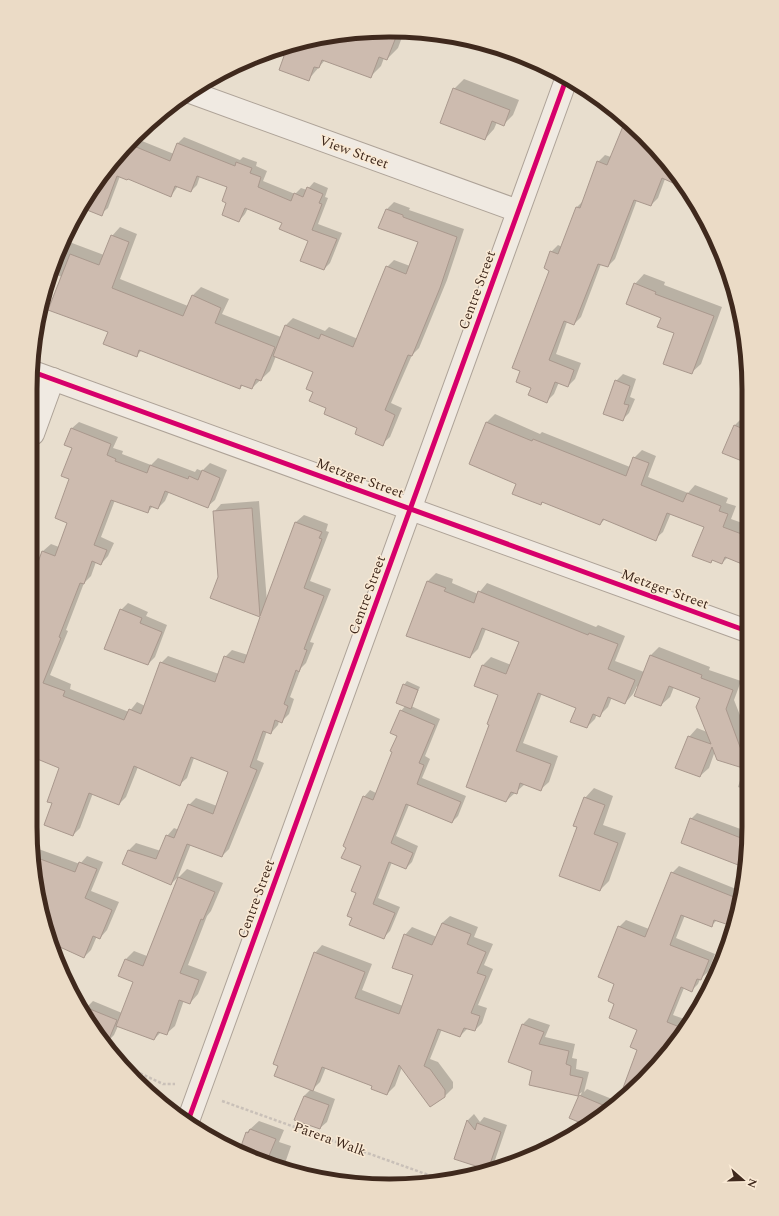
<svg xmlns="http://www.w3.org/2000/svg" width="779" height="1216" font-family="Spectral,serif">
<rect width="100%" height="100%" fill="#e8dece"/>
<!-- shadow -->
<g fill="#0003">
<polygon points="366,31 404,32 398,48 387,59 384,58 381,66 370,77 325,60 308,80 285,56 281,54 283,47 296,42"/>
<polygon points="484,44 505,49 520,56 519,57"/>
<polygon points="464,79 519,100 513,115 504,124 497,122 494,129 485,139 454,89"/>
<polygon points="627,119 675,171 685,187 665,179 658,198 651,205 637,200 615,259 608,266 601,264 581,317 574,324 567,322 556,354 581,363 575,379 568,386 559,382 554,394 547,401 532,387 551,270 551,252 558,245 562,247 577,207 584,200 598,162 605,155 611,157"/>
<polygon points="148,126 142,141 174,154 178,143 184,137 240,160 243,157 257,162 256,166 267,171 263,181 295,194 301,188 307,190 314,182 328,188 325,197 328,198 318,224 342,233 330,263 324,269 309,240 283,222 248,208 245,214 239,221 228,203 228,187 200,176 197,185 191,191 178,186 171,196 128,178 120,176 108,208 101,214 86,202 119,153"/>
<polygon points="394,202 410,208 409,210 464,229 447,280 419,348 412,355 391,403 402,408 390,437 382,444 328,408 314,391 315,371 276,356 270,371 252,388 243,385 240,388 142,350 136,356 109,332 62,277 54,274 64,240 104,255 112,236 120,227 137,234 120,279 188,306 192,296 201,287 229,299 222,314 281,337 285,326 293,318 325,331 329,327 358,339 387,267 394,260 410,266 419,242 380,228 387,209"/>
<polygon points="644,274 665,282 664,285 722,307 701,364 691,373 676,333 635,284"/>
<polygon points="623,374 636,379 630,397 635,399 629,413 622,420 616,381"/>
<polygon points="495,414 540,434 542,432 630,467 634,458 642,450 656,456 648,477 688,493 695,485 728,498 726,503 736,506 731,519 748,525 747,565 728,557 722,563 713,559 710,562 705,526 671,513 663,532 655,539 605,519 600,524 544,501 541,504 517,483 470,463 487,422"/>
<polygon points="741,419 748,422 748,454 742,460 735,425"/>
<polygon points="79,422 118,437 113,448 123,451 122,454 151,465 158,458 195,472 197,469 202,471 210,463 227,470 215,500 207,507 169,492 165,501 158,508 153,506 148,512 115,500 101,537 114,543 108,556 101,564 96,562 91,576 84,583 66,630 68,631 50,675 71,684 70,689 129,712 137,702 145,706 161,663 168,656 219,674 225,657 232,650 248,655 261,616 211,597 219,577 214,512 221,504 259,501 267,602 296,522 304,515 328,524 326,531 329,532 310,581 331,589 310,642 314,643 306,663 301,668 290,697 294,699 289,714 281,722 279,721 278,725 271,733 267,731 257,760 264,763 229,849 222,856 191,844 178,877 171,884 124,864 129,850 136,843 161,851 167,836 174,828 179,830 189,805 196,798 217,806 229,771 194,758 187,778 179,785 138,767 126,797 119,804 93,793 80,828 73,835 53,803 63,761 31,716 32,582 43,551 51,544 59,547 68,522 73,447 71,429"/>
<polygon points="436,573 453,579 452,583 478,594 487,583 596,627 598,625 625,636 615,661 644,672 651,655 659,647 710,667 709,670 741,681 734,700 747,733 746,790 738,787 744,768 715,751 709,768 700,776 689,737 697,728 707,732 701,697 674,687 670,697 661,705 637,686 633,694 625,703 612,697 608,707 600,715 597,714 595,719 587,727 578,707 542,693 523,743 558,756 549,782 540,790 525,784 506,801 491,724 499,695 482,666 491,657 511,665 520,642 486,629 478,649 470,657 407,635 428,581"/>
<polygon points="128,603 148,612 146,616 167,625 155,657 148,664 121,610"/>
<polygon points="407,681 420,687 411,706 440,719 425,756 430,759 422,778 466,796 458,816 452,822 409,805 396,836 418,846 412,862 406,868 392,862 378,898 400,907 390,931 384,937 354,917 362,865 364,797 370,790 376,793 393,751 398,735 401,711 406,705 404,685"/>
<polygon points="594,788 613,796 603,825 626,833 609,881 600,890 578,827 585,798"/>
<polygon points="697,813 746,831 746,867 691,819"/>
<polygon points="33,847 80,864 87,856 103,862 91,891 119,902 107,930 100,938 97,936 91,950 84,957 44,909"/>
<polygon points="679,866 741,891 734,919 728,924 717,920 711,926 685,915 676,938 715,954 708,972 700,979 698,984 691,991 684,988 673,1015 687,1020 660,1063 621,1098 638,1049 638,1029 616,1003 619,927 626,920 649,929 672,873"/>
<polygon points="187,869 223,883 211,911 207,916 188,965 207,972 198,994 190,1003 184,1000 175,1026 166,1034 161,1032 154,1039 118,1026 114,1035 107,1042 104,1041 91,1026 84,1013 86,1008 93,1001 122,1013 134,981 126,959 134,951 147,956 179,877"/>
<polygon points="450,916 478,927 474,937 493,944 484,965 493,969 478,1005 487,1008 482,1023 475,1030 468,1028 460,1036 442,1029 430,1059 438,1062 453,1082 453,1088 445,1096 402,1067 395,1086 387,1094 374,1086 326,1067 320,1082 312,1090 335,1099 327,1122 320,1128 304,1096 311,1089 315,953 322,945 372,964 362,990 403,1006 414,975 405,935 412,927 437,937 442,923"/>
<polygon points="529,1018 550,1025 545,1037 575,1044 572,1058 577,1059 576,1069 589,1072 584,1092 587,1089 617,1101 589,1126 582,1129 584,1123 570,1118 582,1092 578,1095 533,1070 523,1024"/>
<polygon points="474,1114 480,1122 484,1117 507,1125 494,1163 487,1169 455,1158 468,1120"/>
<polygon points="259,1121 284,1130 279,1142 291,1146 283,1169 274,1167 241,1149 247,1132"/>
</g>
<!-- building -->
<g fill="#cdbbaf" stroke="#a9988d">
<polygon points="366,31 398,32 387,60 379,57 371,78 322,60 319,68 314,67 309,81 279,70 284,56 272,52 296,42"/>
<polygon points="453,88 510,110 504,126 492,121 485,140 440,123"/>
<polygon points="626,119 675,171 686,189 662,178 651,206 634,200 608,267 598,264 574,325 564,321 549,360 574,370 568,387 555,382 547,403 528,395 531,388 516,382 520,371 512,368 549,271 544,268 550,251 558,254 576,207 580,208 597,161 607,165"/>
<polygon points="177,143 235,166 236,162 252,168 250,173 261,177 258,187 291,201 294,193 303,197 307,187 323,194 319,203 322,204 312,230 337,239 324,270 300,261 308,241 279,229 282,223 245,208 239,222 222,215 226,203 222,201 227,187 197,176 191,192 175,186 171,197 128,179 127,180 117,176 102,216 82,208 119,153 129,144 170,161"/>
<polygon points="386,209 403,215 403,217 457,237 440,288 412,356 408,355 385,410 395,415 383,446 355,434 357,428 324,414 326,408 309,401 313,392 306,389 313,372 273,356 285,325 319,339 321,334 353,347 386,266 406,274 418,242 378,228"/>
<polygon points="111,235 129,242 112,288 183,316 192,295 221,308 215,323 275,347 261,381 256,379 252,389 241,385 240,389 139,350 137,357 103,344 108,332 48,310 70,254 99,265"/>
<polygon points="634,283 656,292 655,294 714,316 692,374 663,364 674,333 657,327 661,318 626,304"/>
<polygon points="615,380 630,386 624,404 629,405 623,421 603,414"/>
<polygon points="486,422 532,441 533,439 626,476 633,457 649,463 641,485 683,502 687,493 721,506 719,511 728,514 723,527 747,536 747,566 725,557 722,564 712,560 711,563 692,556 704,527 667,513 656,541 603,519 600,525 542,502 541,505 512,494 516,484 469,464"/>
<polygon points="734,425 748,431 748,447 742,461 722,453"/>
<polygon points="71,428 111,444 107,455 116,459 115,461 147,473 150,465 188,479 189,476 198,480 202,470 220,478 208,508 165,491 158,509 150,506 148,513 111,500 94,545 107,550 101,565 92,561 84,584 80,583 59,637 61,638 43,683 65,691 63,696 124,720 129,709 141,714 160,662 215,682 224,656 244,663 260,617 210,598 218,577 213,511 252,508 260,616 295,522 322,532 319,538 322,539 304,588 324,596 304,649 307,650 299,672 296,670 284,704 288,706 282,723 275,720 271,734 263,731 250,767 257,770 222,857 187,844 171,885 122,864 128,850 156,859 166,835 174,838 188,804 213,814 228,772 191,757 180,786 134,766 119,805 89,793 73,836 44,825 52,803 47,802 59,768 30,756 32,579 42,551 55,556 67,523 55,518 69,479 61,476 72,448 64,445"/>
<polygon points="427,581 446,588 444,591 474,603 478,591 588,635 589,633 618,644 608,669 635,680 625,704 608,697 600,717 593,714 587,728 570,722 576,708 538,693 516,751 551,764 541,791 520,783 517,794 511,792 506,802 466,787 489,725 487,724 498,695 474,686 482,665 506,674 519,642 482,628 470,658 406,636"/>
<polygon points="120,609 142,618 140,623 162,632 148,665 104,649"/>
<polygon points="650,655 702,675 701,678 733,690 726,709 746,763 746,769 717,760 712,747 700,777 675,768 688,736 711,744 696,707 700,698 669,686 661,706 634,696"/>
<polygon points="403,684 418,690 411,709 396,703"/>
<polygon points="400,710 435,725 419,763 424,765 417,784 461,802 452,823 406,804 391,843 413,853 406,869 389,862 373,904 395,913 384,939 349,925 352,918 347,916 356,893 351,891 361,866 341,858 346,848 343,846 363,796 373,800 392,752 390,751 397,736 390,733"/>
<polygon points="584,797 605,805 594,834 618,843 600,891 559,876 577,827 573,826"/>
<polygon points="690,818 746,840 746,868 681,843"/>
<polygon points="35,857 75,872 79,862 97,869 85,898 112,910 100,939 93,936 84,958 49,942"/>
<polygon points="671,872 739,899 729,925 714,920 712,927 681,915 670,945 709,960 701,980 697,979 692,992 681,987 667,1022 682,1028 660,1063 619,1099 637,1050 630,1047 637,1030 609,1018 614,1004 608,1001 614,984 598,977 618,926 645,937"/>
<polygon points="178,877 215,892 203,920 201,919 180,973 199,980 190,1004 179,1000 167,1035 158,1032 154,1040 116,1026 133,982 118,976 125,959 143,966"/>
<polygon points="442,923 471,934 467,944 486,952 477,973 486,976 471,1013 480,1016 475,1031 464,1028 460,1037 438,1029 424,1066 430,1069 445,1090 445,1097 430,1107 399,1065 387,1095 371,1089 372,1086 322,1067 313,1091 274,1076 278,1066 273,1064 314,952 365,972 355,998 399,1014 413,975 392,968 404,934 432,945"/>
<polygon points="80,1005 117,1020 107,1044 91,1026"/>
<polygon points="522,1024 544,1032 539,1044 569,1051 566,1064 571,1066 570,1075 583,1078 578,1096 529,1085 532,1071 508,1062"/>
<polygon points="579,1095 610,1108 588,1126 569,1118"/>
<polygon points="304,1096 329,1105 320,1129 294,1120"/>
<polygon points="467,1120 475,1130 477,1123 501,1132 488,1170 454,1159"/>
<polygon points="250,1129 276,1139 266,1163 240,1149 246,1132 248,1133"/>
</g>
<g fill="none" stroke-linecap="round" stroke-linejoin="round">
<defs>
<g id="minor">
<polyline points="190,92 518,211"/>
<polyline points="33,372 747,631"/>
<polyline points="33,434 53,379"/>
</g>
<polyline id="tertiary" points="188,1121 567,77"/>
</defs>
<!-- minor casing -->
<use href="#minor" stroke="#aea398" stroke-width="24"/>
<!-- tertiary casing -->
<use href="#tertiary" stroke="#aea398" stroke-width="24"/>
<!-- path -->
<g stroke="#c9c0b8" stroke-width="2.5" stroke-dasharray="3 2" stroke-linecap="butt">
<polyline points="131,1069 163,1084 175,1084"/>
<polyline points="222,1101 437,1178"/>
</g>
<!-- minor -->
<use href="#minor" stroke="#f0eae2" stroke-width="22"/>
<!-- tertiary -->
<use href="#tertiary" stroke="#f0eae2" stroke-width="22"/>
<defs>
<g id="cycleway">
<polyline points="33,372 747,631"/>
<polyline points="188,1121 567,77"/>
</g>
</defs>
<!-- cycleway casing -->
<use href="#cycleway" stroke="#faead5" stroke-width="8"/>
<!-- cycleway -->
<use href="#cycleway" stroke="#d6006c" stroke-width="5"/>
</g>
<g text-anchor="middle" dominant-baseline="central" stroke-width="3" stroke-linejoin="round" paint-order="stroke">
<!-- street labels -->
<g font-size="14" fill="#3f291d" stroke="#faead5">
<text transform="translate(354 152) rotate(20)">View Street</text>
<text transform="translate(477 290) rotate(-70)">Centre Street</text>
<text transform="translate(360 478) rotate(20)">Metzger Street</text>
<text transform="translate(665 589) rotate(20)">Metzger Street</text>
<text transform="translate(367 595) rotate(-70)">Centre Street</text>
<text transform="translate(256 899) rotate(-70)">Centre Street</text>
<text transform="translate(330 1139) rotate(20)">Pārera Walk</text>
</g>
</g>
<!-- crop -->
<path d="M0 0H779V1216H0ZM389 37H390A352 352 0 0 1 742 389V827A352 352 0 0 1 390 1179H389A352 352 0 0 1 37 827V389A352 352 0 0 1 389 37Z" fill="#ebdbc6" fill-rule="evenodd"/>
<path fill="none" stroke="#3f291d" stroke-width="5" d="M389 37H390A352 352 0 0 1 742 389V827A352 352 0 0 1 390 1179H389A352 352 0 0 1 37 827V389A352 352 0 0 1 389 37Z"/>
<!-- north arrow -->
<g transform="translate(743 1180) rotate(110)" stroke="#faead5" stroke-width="3" paint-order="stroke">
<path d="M0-3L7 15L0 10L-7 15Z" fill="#3f291d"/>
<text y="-6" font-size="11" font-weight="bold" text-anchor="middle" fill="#3f291d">N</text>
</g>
</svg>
